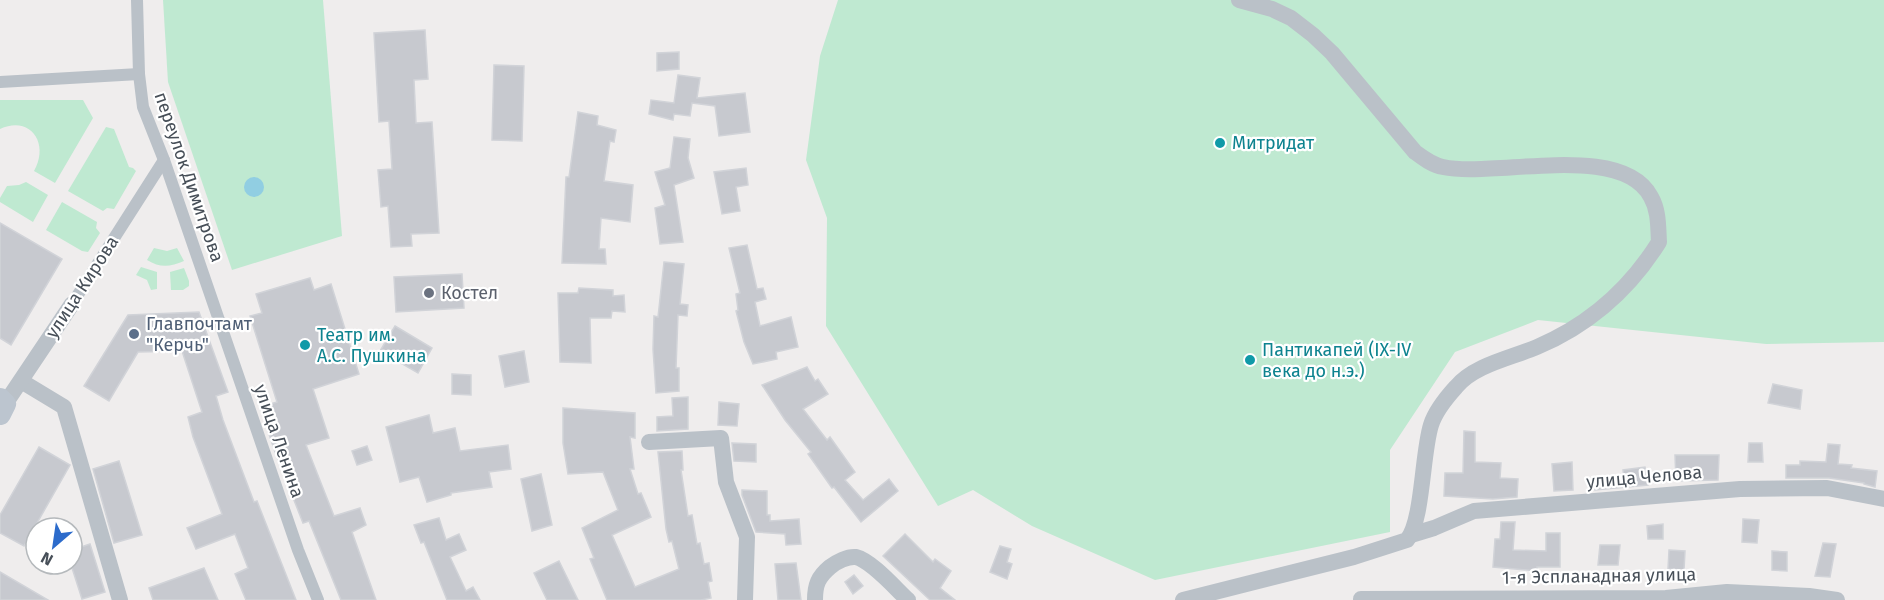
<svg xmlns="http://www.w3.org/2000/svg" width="1884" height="600" font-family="'Fira Sans',sans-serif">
<rect width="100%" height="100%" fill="#efeded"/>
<!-- green -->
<g fill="#bfe9d1">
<polygon points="163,0 323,0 342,236 232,270 168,82"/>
<polygon points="838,0 1884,0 1884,342 1766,344 1538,320 1455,352 1390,450 1390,532 1155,580 1032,526 973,490 938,506 826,326 827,218 806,160 820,56"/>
<path d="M0,100H83L93,118L55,183L34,171C50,143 30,115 0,129Z"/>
<polygon points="106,127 114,129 129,167 133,168 136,171 114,209 107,208 103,211 68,191"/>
<polygon points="26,182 48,195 33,222 0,202 0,198 7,186 19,185"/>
<polygon points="62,202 97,222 96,228 100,233 88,252 82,251 46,230"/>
<path d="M154,248L167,251L177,248L184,261C170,267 160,268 147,260Z"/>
<polygon points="141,267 157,272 157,289 151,290 147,280 136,275"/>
<polygon points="184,268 189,281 189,286 183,290 171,290 170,272"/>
</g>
<!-- water -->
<circle fill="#91cee2" cx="254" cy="187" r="10"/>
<!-- building -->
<g fill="#c7c9cf" stroke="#d1d3d8" stroke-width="1.5">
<polygon points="425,30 428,79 414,80 416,123 432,122 439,233 411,234 412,246 391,247 388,206 381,207 378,170 392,169 389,121 379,122 374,33"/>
<polygon points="679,52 679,69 657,71 657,53"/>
<polygon points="494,65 524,66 522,141 492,140"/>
<polygon points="678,75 700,78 697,98 745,93 750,132 719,136 715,106 692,103 690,116 674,114 673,120 649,114 651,100 674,103"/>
<polygon points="578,112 598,116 597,125 616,130 614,142 610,141 604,181 633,185 630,222 601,218 599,249 605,249 606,264 562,263 566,177 569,177"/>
<polygon points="674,137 690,139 688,158 694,178 674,185 683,242 660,244 655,208 665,205 655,172 670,168"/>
<polygon points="746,168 748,185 736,187 740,211 722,214 714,172"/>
<polygon points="0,223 62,259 11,345 0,338"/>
<polygon points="747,245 757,289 763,288 766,299 755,302 760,326 791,317 798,347 776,352 777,359 753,364 744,342 736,311 738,310 736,294 740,293 729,248"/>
<polygon points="664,262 684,264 680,304 688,305 687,316 678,315 676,368 679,368 679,391 656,393 653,349 654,316 658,317"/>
<polygon points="462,274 464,308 396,312 394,277"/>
<polygon points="310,278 314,290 331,284 359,374 313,389 329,438 306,445 334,516 360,508 366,525 352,532 376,600 341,600 309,521 303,523 275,452 260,407 277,402 250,316 262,313 256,294"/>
<polygon points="579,288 613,290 613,296 624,295 625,312 612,311 611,318 590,318 591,363 560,362 558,293 578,293"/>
<polygon points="199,312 228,392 216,396 223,420 254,502 257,501 296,600 246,600 235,574 248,568 235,534 196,549 187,528 222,514 193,437 188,417 202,412 182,351 138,352 109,401 84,386 128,315"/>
<polygon points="395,326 432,348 418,373 380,351"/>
<polygon points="524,351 529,382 505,387 499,356"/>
<polygon points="807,367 815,381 818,379 828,394 803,409 827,440 830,437 855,472 845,480 863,500 889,479 898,491 861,522 834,487 832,488 808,454 811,452 785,420 762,385"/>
<polygon points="452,374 471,375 471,395 452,394"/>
<polygon points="1773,384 1802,390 1800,409 1768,403"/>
<polygon points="688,397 688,429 657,431 657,417 673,416 672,398"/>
<polygon points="719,402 739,404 737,426 718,425"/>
<polygon points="563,408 635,413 635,438 630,437 634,469 630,469 638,494 641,493 651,517 612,535 635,587 679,569 672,541 669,542 666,529 658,452 682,451 683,470 681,470 688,516 692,515 697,544 700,543 704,564 709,563 712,581 708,582 711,598 701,600 607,600 590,559 594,558 582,528 618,510 603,472 568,474 563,443"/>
<polygon points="429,415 433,433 455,428 460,451 508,445 511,469 489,472 492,487 451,493 451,495 427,502 419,477 400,482 386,427"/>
<polygon points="1464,431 1475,432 1475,462 1501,463 1500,478 1518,479 1517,497 1493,499 1444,496 1445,473 1463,473"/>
<polygon points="732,443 756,444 756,462 734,461"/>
<polygon points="1749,443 1762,443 1763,462 1748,462"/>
<polygon points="1828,444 1840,445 1838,464 1852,465 1851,468 1877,471 1875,487 1864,484 1864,483 1829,478 1786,478 1786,465 1800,465 1800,461 1826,462"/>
<polygon points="367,446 372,460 357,465 352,451"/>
<polygon points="39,447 70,465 24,546 0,533 0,515"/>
<polygon points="1675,455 1719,455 1718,480 1676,481"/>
<polygon points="119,461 142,535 114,543 93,469"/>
<polygon points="1572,462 1573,490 1554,491 1552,464"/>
<polygon points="1645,467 1648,485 1595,490 1595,480 1624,478 1623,470"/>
<polygon points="541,474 552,525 532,531 521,479"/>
<polygon points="742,490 767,491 767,515 770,515 770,521 799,519 801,544 786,545 785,534 756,532 742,495"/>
<polygon points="439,518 446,540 459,534 466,550 450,557 466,591 473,587 480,600 447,600 424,542 421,543 414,525"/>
<polygon points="1743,519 1759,520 1757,543 1742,542"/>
<polygon points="1501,522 1515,522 1513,550 1546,551 1546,533 1560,533 1560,567 1537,567 1537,571 1493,567 1495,539 1500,539"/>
<polygon points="1663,524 1663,539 1648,539 1647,526"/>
<polygon points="905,534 933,562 935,559 951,571 940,588 955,600 930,600 883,556"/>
<polygon points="1823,543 1836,544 1830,577 1815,576"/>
<polygon points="90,544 105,592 82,599 72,568 72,550"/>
<polygon points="1600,545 1620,545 1618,565 1598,565"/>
<polygon points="1000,546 1011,549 1007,562 1012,564 1007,579 990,572"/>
<polygon points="1669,550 1685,551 1684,570 1668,569"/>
<polygon points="1772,551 1787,552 1787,571 1772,570"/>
<polygon points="559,561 578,600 547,600 534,573"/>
<polygon points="796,563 801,600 778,600 775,564"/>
<polygon points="204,568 218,600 153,600 149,588"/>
<polygon points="0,572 48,600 0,600"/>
<polygon points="854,575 863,586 853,594 845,582"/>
</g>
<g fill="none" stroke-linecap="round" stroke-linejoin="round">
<!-- pedestrian -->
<g stroke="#bac1c8" stroke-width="12">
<polyline points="137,0 139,74 143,107 164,160 298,550 318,600"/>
<polyline points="0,82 139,74"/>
<polyline points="72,304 164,160"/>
</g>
<!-- minor -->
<g stroke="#bac1c8" stroke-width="16">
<polyline points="21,381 64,407 120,600"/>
<polyline points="5,404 72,304"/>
<polyline points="649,442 721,438 726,482 747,537 745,600"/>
<polyline points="1411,535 1434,528 1474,511 1740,489 1827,488 1884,499"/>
<polyline points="1361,599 1666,598 1727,592 1809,596 1837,600"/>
<path d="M815,600C815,585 818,577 830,567C836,562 848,556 856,557C872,561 896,589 908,600"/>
<path d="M1183,600L1354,557L1407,540C1423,521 1422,453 1431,425C1435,412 1446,398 1456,387C1474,365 1511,358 1537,347C1589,325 1629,290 1659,242C1658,227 1659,211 1651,197C1622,141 1495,178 1443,167C1432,165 1423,158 1415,152L1332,53L1313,35L1291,18L1272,9L1239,0"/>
</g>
<!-- secondary -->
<polyline stroke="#bcc5cf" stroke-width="22" points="0,399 5,404 0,414"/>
</g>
<!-- markers -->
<g fill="#0f9aa8" stroke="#fff" stroke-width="2">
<circle cx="1220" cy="143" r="6"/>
<circle cx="305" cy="345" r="6"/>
<circle cx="1250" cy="360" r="6"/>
</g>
<circle fill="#6b7280" stroke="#fff" stroke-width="2" cx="429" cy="293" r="6"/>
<circle fill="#5c6f8a" stroke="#fff" stroke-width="2" cx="134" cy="334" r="6"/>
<g text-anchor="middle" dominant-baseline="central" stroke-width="4.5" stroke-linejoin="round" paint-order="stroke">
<!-- culture labels -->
<g font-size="18" fill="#0d838f" stroke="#fff" text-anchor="start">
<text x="1232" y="143">Митридат</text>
<text x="317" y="335">Театр им.<tspan x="317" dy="21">А.С. Пушкина</tspan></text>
<text x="1262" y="350">Пантикапей (IX-IV<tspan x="1262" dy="21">века до н.э.)</tspan></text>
</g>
<!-- street labels -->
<g font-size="18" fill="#474f58" stroke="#fff">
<text transform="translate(189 177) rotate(71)">переулок Димитрова</text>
<text transform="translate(82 287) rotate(-57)">улица Кирова</text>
<text transform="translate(279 441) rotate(71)">улица Ленина</text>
<text transform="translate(1644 477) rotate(-5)">улица Челова</text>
<text transform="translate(1599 576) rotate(-1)">1-я Эспланадная улица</text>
</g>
<!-- worship labels -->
<g font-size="18" fill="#5b616d" stroke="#fff" text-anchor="start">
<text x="441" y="293">Костел</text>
</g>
<!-- service labels -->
<g font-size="18" fill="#4e5e75" stroke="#fff" text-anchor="start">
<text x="146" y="324">Главпочтамт<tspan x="146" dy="21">"Керчь"</tspan></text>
</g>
</g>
<!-- north arrow -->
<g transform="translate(54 546) rotate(209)"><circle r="28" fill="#ffffff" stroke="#b5b9bc" stroke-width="1.5"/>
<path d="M0-4.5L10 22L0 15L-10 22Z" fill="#2c6bcb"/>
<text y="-9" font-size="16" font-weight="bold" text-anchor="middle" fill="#474f58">N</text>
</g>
</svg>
